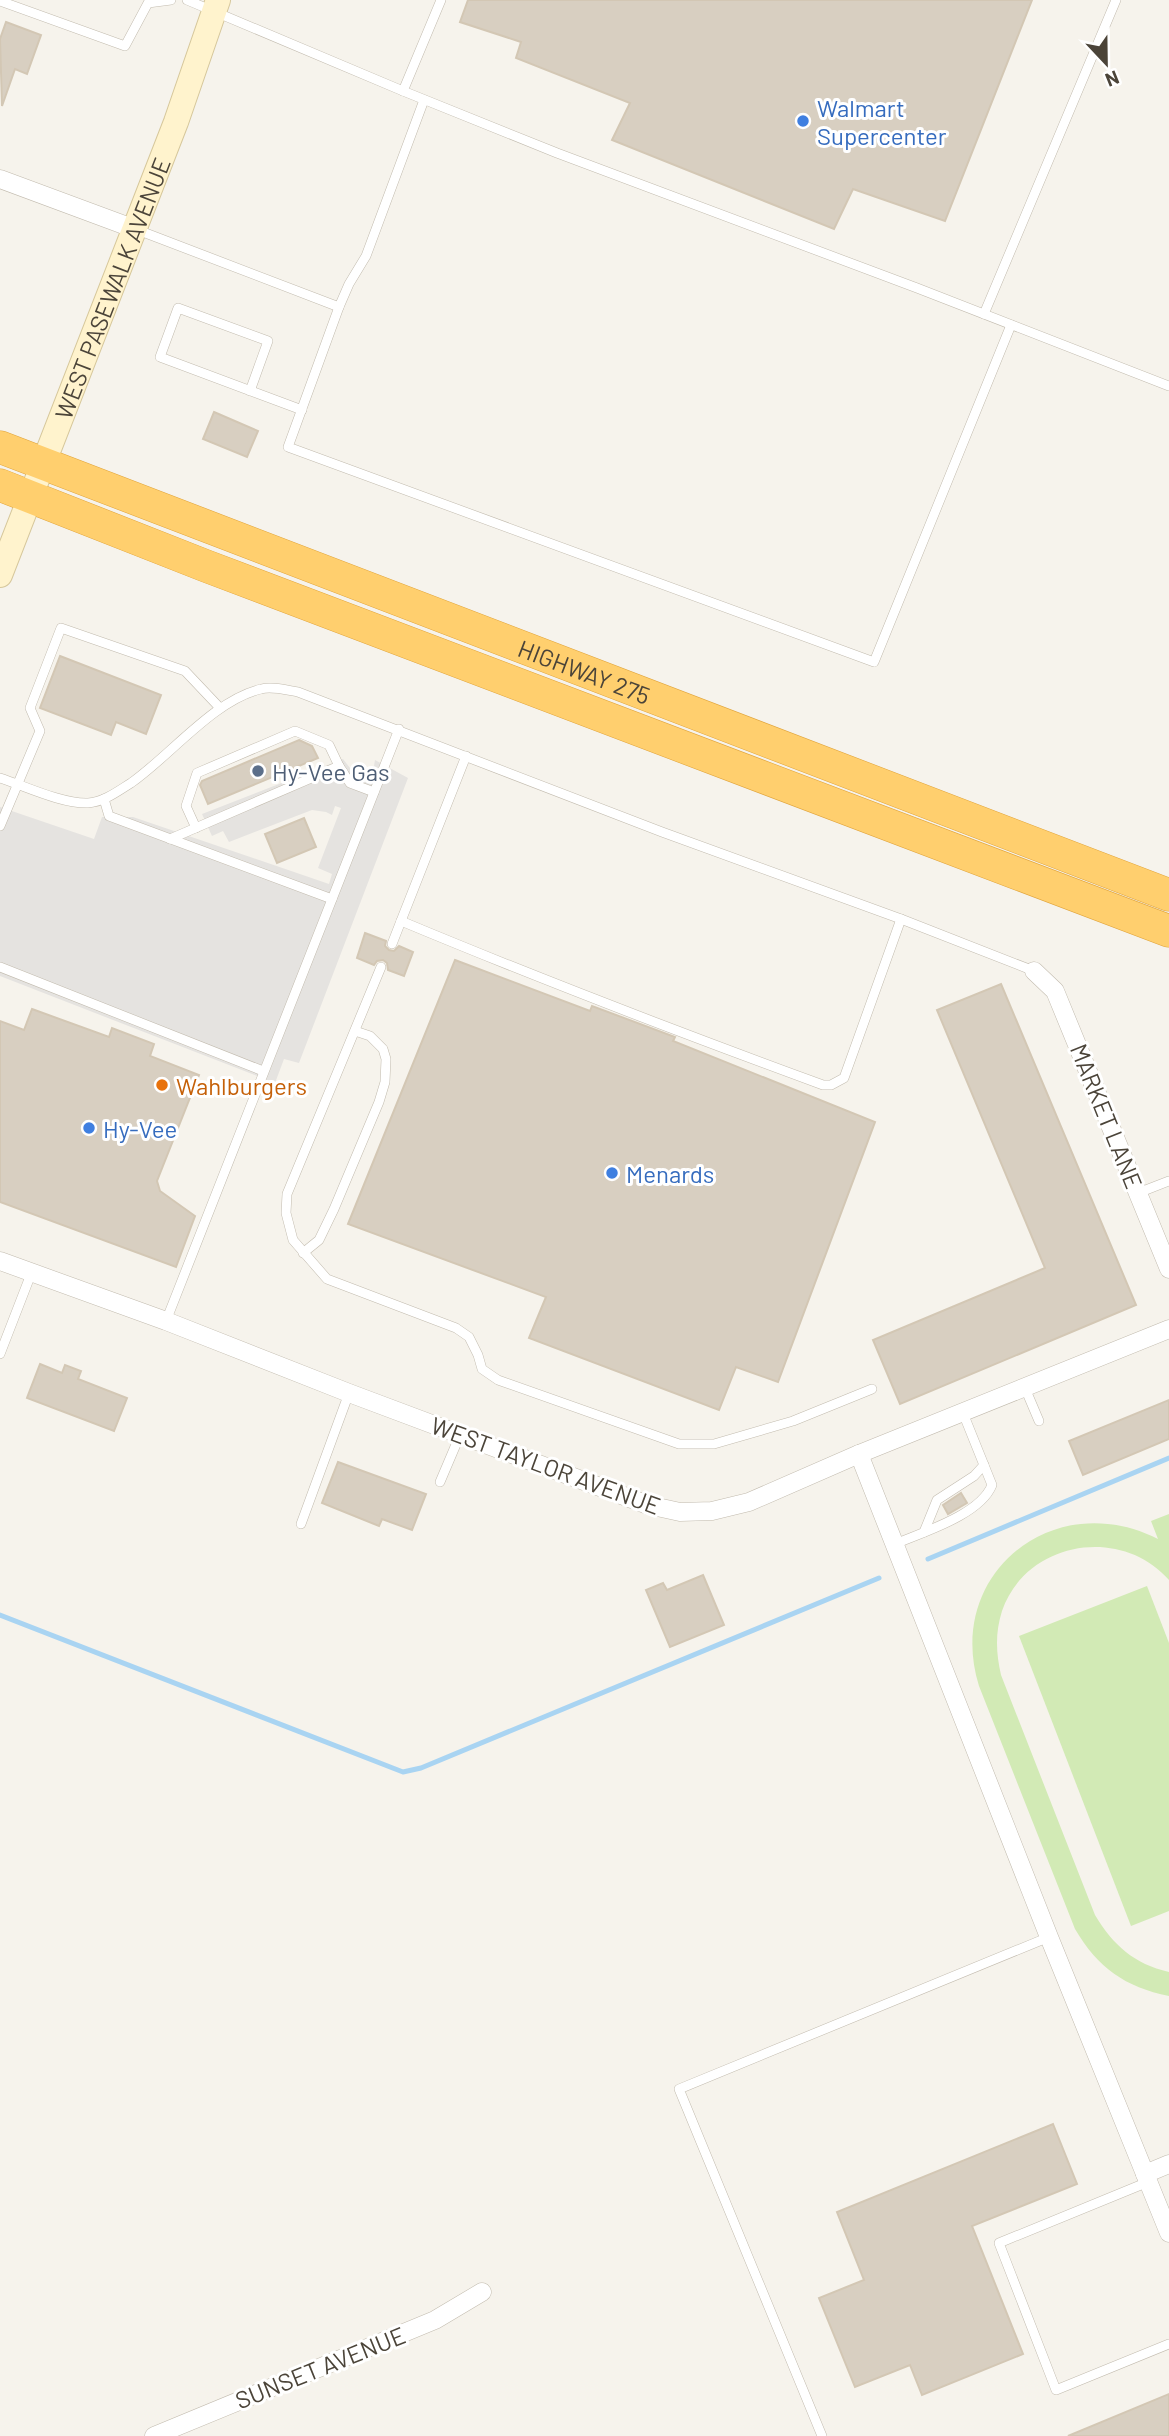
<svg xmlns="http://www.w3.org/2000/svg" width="1169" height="2436" font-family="Barlow,sans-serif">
<rect width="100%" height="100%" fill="#f6f3ec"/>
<!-- green -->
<g fill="#d2eab5">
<path d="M1169,1514V1580C1121,1525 1026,1541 1002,1611C995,1633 996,1653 1001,1675L1095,1915C1113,1945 1134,1964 1169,1972V1996C1125,1987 1098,1968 1075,1929L979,1686C944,1574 1054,1486 1158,1539L1151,1521Z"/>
<polygon points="1147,1586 1169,1643 1169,1911 1131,1926 1019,1636"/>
</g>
<!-- parking -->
<polygon fill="#e5e3e0" points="343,759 350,768 359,773 367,772 374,766 375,760 408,778 299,1063 284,1059 275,1083 0,976 0,807 94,839 102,817 133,817 329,884 332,874 318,868 341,808 335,806 332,815 326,812 312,810 229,842 223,831 212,836 202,814"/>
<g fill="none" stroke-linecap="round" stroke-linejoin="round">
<!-- stream -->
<g stroke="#a9d4f2" stroke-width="5">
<polyline points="928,1559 1169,1458"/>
<polyline points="0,1615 403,1772 421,1768 879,1578"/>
</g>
</g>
<!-- building -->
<g fill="#d8cfc1" stroke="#d3c7b4" stroke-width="2">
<polygon points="468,0 1032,0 945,221 853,189 834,229 612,140 630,103 516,58 521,42 460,22"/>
<polygon points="6,22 41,35 27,74 15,69 2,106 0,39"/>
<polygon points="214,412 258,431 247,457 203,439"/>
<polygon points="60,656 161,695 146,734 116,722 111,735 40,708"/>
<polygon points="299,740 312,746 318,758 208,804 200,785 202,781"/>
<polygon points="304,818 316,847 277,863 265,834"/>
<polygon points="365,933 386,941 385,946 389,950 394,951 399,946 413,952 404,976 388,970 387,963 383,960 377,961 374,965 357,958"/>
<polygon points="455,960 590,1011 592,1006 675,1037 673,1041 875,1122 778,1382 736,1367 719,1410 529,1338 546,1297 348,1224"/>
<polygon points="1001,984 1136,1305 900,1404 873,1340 1045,1268 937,1010"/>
<polygon points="32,1009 109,1037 112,1028 154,1044 150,1056 199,1075 157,1181 160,1191 195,1216 176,1267 0,1202 0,1021 24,1030"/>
<polygon points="40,1364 62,1373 65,1365 81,1371 78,1379 127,1398 114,1431 27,1398"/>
<polygon points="1169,1400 1169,1439 1083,1475 1069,1441"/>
<polygon points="338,1462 426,1494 412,1530 382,1519 379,1526 322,1503"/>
<polygon points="961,1493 967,1503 948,1514 943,1505"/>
<polygon points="703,1575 724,1625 670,1647 646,1590 663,1583 667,1590"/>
<polygon points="1053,2124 1077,2184 972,2226 1023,2354 922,2395 910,2365 855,2387 819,2298 864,2280 837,2212"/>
<polygon points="1169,2394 1169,2436 1068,2436"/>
</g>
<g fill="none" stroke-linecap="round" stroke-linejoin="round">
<defs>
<g id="lane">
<polyline points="187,0 403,91 557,153 917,288 1169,386"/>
<polyline points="0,1 125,46 148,3 171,0"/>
<polyline points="403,91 441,0"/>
<polyline points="135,229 339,307 349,284 366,256 424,100"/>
<polyline points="339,307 288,447 874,662 1011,325"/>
<polyline points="984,314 1116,0"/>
<polyline points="250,391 268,341 178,308 160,357 302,410"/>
<path d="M466,756L401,921C540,979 681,1033 823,1085H831L844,1078L901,919"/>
<path d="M0,778C25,786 62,804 88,803C104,802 118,791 131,783C171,755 214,700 261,689C272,686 286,690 298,692L662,832L901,919L1034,971"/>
<polyline points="104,799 109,816 332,899"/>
<polyline points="0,826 40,731 30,708 61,628 185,671 220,708"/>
<polyline points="196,828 186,806 197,773 295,731 329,745 339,766"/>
<polyline points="170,839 339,766 350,783 374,792"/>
<polyline points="392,944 401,921"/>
<polyline points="0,967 263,1071"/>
<polyline points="381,967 287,1194 286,1213 293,1240 327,1279 456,1328 469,1337 478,1355 482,1369 498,1380 679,1444 714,1444 793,1421 872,1389"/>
<polyline points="1138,1193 1169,1181"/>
<polyline points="303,1253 319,1240 334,1209 379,1102 385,1082 386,1059 383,1049 370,1036 355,1031"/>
<polyline points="166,1321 399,729"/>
<polyline points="0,1354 31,1274"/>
<polyline points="1025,1388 1039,1421"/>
<polyline points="440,1482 460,1435"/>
<polyline points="301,1524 349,1393"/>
<polyline points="924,1532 937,1500 974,1476 984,1465"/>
<path d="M895,1544C923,1532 980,1515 992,1485L963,1413"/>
<polyline points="1148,2182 999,2243 1056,2390 1169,2344"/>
<polyline points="822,2436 679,2089 1049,1937"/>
</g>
<g id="street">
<polyline points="0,179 135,229"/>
<polyline points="1034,971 1055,991 1169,1269"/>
<polyline points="0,1261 166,1321 349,1393 648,1505 680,1512 712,1511 749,1502 859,1454 1169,1329"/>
<polyline points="859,1454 1049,1937 1169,2233"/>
<polyline points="1145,2174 1169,2164"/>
<polyline points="154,2436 435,2320 482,2292"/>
</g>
<g id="secondary">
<path id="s1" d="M0,575L176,122L218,0"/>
</g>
<g id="highway">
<path id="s2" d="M0,447L1169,895"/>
<polyline points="0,485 206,566 1169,931"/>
</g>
</defs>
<!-- lane casing -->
<use href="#lane" stroke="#c2bbae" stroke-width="10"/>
<!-- street casing -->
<use href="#street" stroke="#c2bbae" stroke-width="19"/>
<!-- secondary casing -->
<use href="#secondary" stroke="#d6c79b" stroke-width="26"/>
<!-- highway casing -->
<use href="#highway" stroke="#e0a43c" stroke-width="33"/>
<!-- lane -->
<use href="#lane" stroke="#fff" stroke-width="9"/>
<!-- street -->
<use href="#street" stroke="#fff" stroke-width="18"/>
<!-- secondary -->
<use href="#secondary" stroke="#fff3cd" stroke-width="24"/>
<!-- highway -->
<use href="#highway" stroke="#ffcf6e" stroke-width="32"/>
</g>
<!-- markers -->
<g fill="#3f7fe0" stroke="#fff" stroke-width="2.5">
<circle cx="803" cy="121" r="7"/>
<circle cx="89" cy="1128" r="7"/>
<circle cx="612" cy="1173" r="7"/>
</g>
<circle fill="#5c6f8a" stroke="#fff" stroke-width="2.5" cx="258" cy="771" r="7"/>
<circle fill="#e8710a" stroke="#fff" stroke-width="2.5" cx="162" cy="1085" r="7"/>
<g text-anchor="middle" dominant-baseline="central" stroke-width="6" stroke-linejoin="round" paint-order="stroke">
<!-- shop labels -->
<g font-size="24" fill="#366cbe" stroke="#fff" text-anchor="start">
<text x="817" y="107">Walmart<tspan x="817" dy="28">Supercenter</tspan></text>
<text x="103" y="1128">Hy-Vee</text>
<text x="626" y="1173">Menards</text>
</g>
<!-- street labels -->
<g font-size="24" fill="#4b4439" stroke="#fff">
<text stroke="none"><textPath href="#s1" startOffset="308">WEST PASEWALK AVENUE</textPath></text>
<text stroke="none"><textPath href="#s2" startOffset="626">HIGHWAY 275</textPath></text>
<text transform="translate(1107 1116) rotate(68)">MARKET LANE</text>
<text transform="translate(546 1465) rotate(20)">WEST TAYLOR AVENUE</text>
<text transform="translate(320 2367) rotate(-22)">SUNSET AVENUE</text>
</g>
<!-- service labels -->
<g font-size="24" fill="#4e5e75" stroke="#fff" text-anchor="start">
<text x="272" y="771">Hy-Vee Gas</text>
</g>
<!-- food labels -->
<g font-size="24" fill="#c56008" stroke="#fff" text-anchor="start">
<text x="176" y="1085">Wahlburgers</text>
</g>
</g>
<!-- north arrow -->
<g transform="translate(1106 63) rotate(158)" stroke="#ffffff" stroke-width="5" paint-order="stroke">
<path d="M0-5L12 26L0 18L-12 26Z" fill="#4b4439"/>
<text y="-10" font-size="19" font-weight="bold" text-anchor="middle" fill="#4b4439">N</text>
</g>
</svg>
